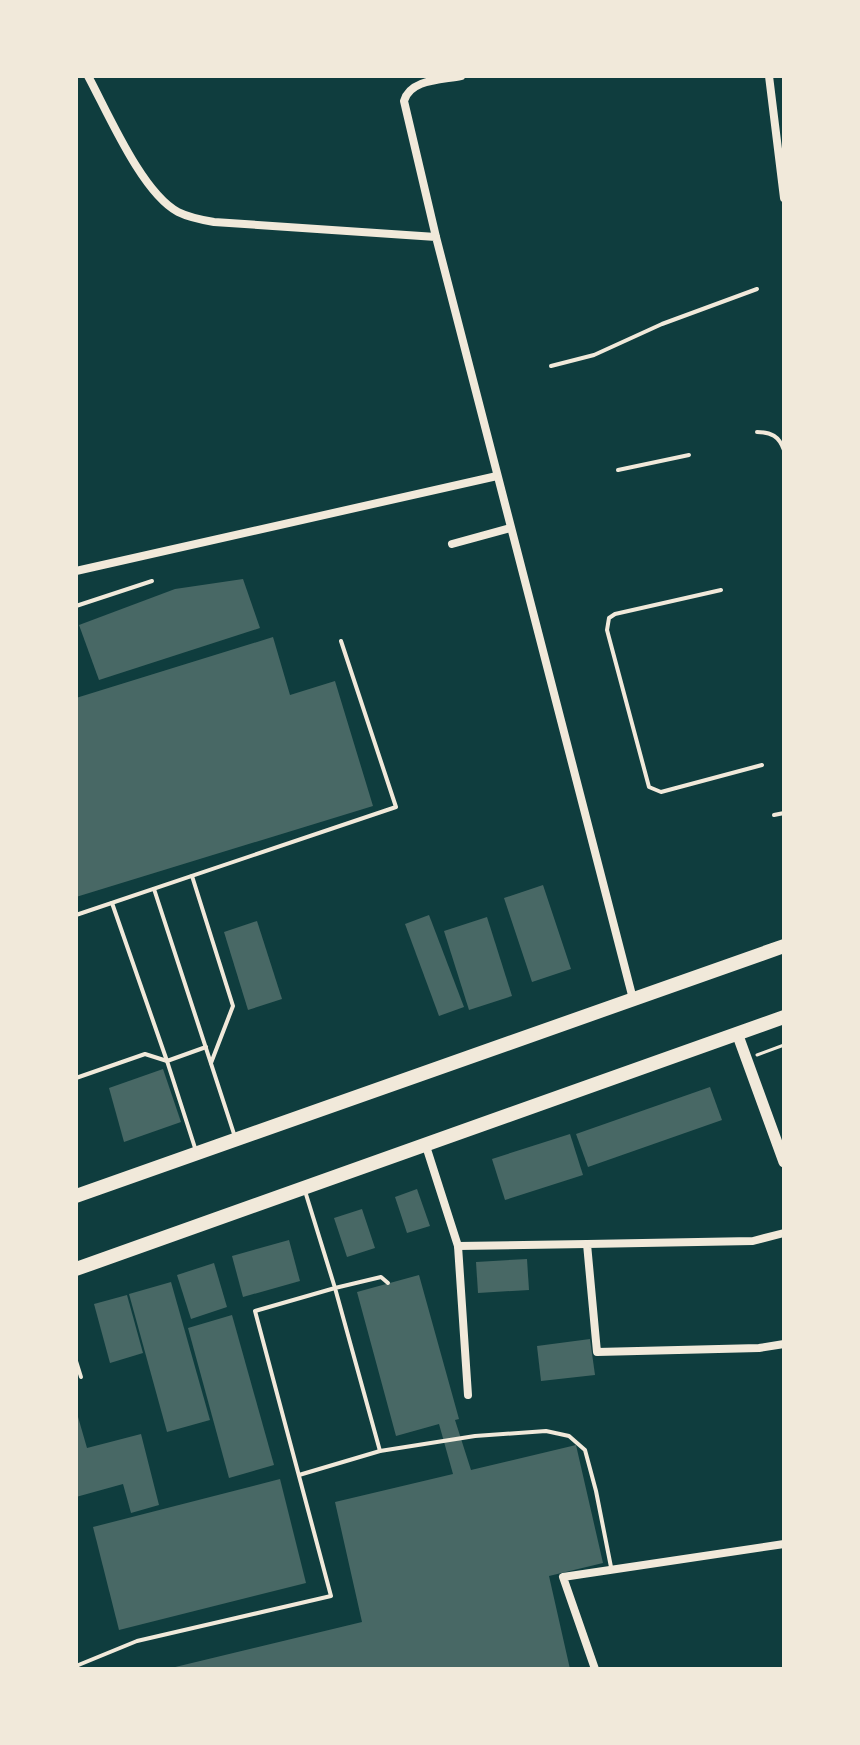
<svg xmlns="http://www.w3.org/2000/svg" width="860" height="1745" font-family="'Noto Sans',sans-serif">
<rect width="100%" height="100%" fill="#0f3d3e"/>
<!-- building -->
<g fill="#486865">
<polygon points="243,579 260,628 99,680 79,625 175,589"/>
<polygon points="273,637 290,695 335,681 373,806 76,897 76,698"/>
<polygon points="543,885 571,969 532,982 504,898"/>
<polygon points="429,915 464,1007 439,1016 405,924"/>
<polygon points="487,917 512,996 469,1010 444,931"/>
<polygon points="257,921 282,999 248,1010 224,932"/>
<polygon points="163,1069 181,1122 124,1142 109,1088"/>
<polygon points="710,1087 722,1120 588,1167 576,1134"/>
<polygon points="570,1134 583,1175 505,1200 492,1159"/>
<polygon points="417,1189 430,1226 407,1233 395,1197"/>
<polygon points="362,1209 375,1248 347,1257 334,1218"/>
<polygon points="289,1240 300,1281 243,1297 232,1256"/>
<polygon points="527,1259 529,1290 478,1293 476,1262"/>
<polygon points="214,1263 227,1307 191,1319 177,1275"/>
<polygon points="419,1275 459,1419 455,1420 471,1470 576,1445 603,1563 549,1576 570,1669 167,1669 362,1622 335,1502 453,1474 439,1424 396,1436 357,1292"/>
<polygon points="171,1282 210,1420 167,1432 129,1294"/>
<polygon points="127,1295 143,1353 110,1363 94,1304"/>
<polygon points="232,1315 274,1465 229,1478 188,1328"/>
<polygon points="590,1339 595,1375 541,1381 537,1346"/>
<polygon points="76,1410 87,1448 141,1434 159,1505 131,1513 123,1484 76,1497"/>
<polygon points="280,1479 306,1583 119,1630 93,1527"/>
</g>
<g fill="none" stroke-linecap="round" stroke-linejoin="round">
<!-- path -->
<polyline stroke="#f1e9da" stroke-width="3" points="757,1055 784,1045"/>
<!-- service -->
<g stroke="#f1e9da" stroke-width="4">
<polyline points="551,366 594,355 662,324 757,289"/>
<path d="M757,432C771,432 779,436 784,450"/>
<polyline points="618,470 689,455"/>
<polyline points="721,590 615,614 609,618 607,630 649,787 661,792 762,765"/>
<polyline points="76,606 152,581"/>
<polyline points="774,815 784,813"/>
<polyline points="192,876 233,1006 211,1063"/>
<polyline points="154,889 235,1137"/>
<polyline points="112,903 167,1061 206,1047"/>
<polyline points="76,915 396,807 341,641"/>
<polyline points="76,1078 145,1054 167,1061 196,1151"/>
<polyline points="76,1361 81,1377"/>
<polyline points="380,1451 335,1288 381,1277 388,1283"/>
<polyline points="299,1475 380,1451 475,1436 546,1431 569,1436 585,1450 596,1491 611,1567"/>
<polyline points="76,1666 137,1641 331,1596 255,1311 335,1288 305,1191"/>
</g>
<!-- minor -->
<g stroke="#f1e9da" stroke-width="8">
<path d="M88,76C108,113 142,193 178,212C190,218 202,220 214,222L436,237L633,999"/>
<polyline points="769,76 784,198"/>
<path d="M436,237L404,101C410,79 442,80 461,76"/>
<polyline points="452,544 510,528"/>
<polyline points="76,571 497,476"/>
<polyline points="425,1143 458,1246 468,1395"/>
<polyline points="784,1233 753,1241 587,1244 597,1352 759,1348 784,1344"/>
<polyline points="458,1246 587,1244"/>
<polyline points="595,1669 563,1577 784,1544"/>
</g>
<!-- tertiary -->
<polyline stroke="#f1e9da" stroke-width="11" points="737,1033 784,1162"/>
<!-- primary -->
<g stroke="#f1e9da" stroke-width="14">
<polyline points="76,1196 784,946"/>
<polyline points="76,1269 784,1017"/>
</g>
</g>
<!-- border -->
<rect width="860" height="1745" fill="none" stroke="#f1e9da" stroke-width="156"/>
</svg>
